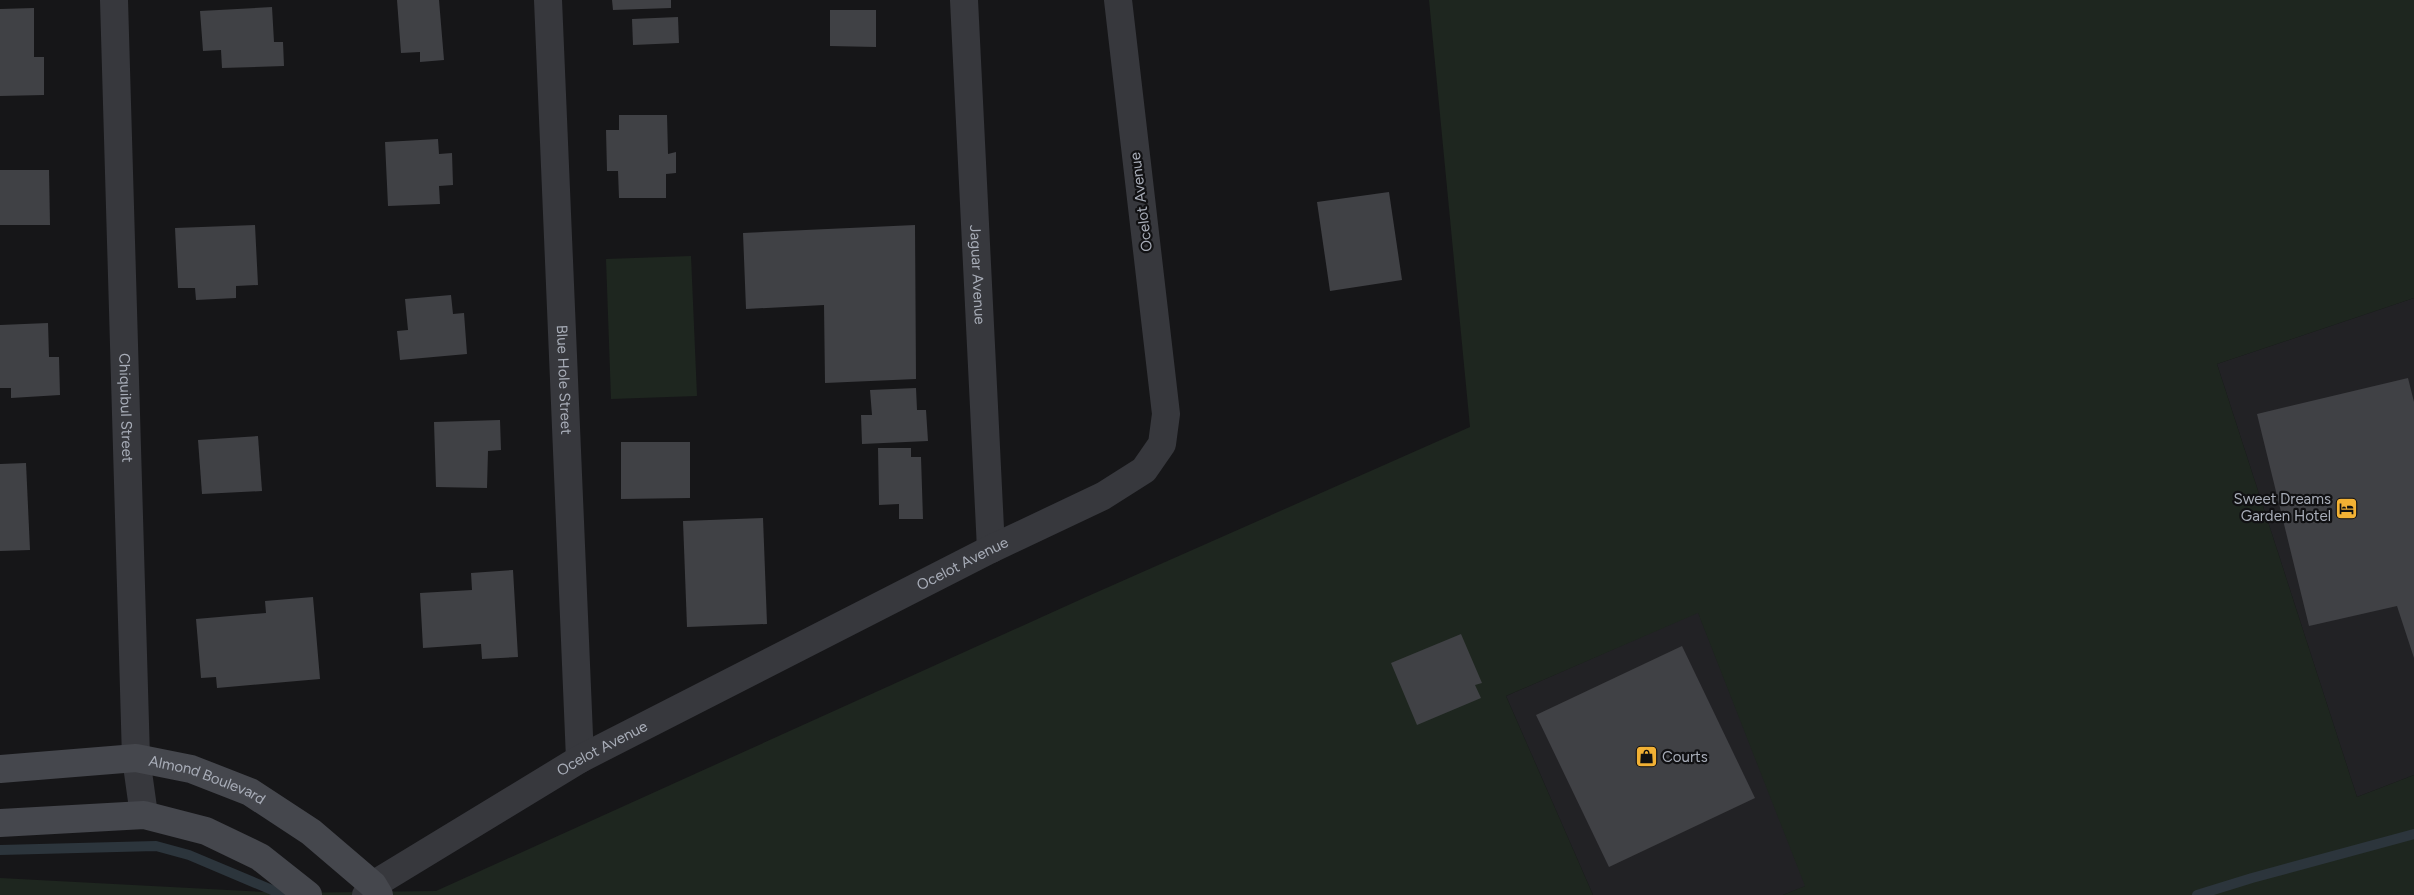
<svg xmlns="http://www.w3.org/2000/svg" width="2414" height="895" font-family="Figtree,sans-serif">
<rect width="100%" height="100%" fill="#161618"/>
<!-- built -->
<g fill="#222225">
<polygon points="2414,298 2414,775 2357,797 2217,364"/>
<polygon points="1698,612 1806,886 1783,895 1593,895 1506,696"/>
</g>
<!-- green -->
<g fill="#1e261f">
<polygon points="1429,0 2414,0 2414,298 2217,364 2357,797 2414,775 2414,895 1783,895 1805,886 1698,613 1506,696 1593,895 0,895 0,878 282,893 436,891 1086,597 1470,427"/>
<polygon points="691,256 697,396 611,399 606,259"/>
</g>
<g fill="none" stroke-linecap="round" stroke-linejoin="round">
<!-- stream -->
<g stroke="#2c353c" stroke-width="10">
<polyline points="0,850 156,846 189,855 284,895"/>
<polyline points="2197,895 2252,878 2414,834"/>
</g>
</g>
<!-- building -->
<g fill="#404145">
<polygon points="397,0 439,0 444,60 420,62 420,52 401,53"/>
<polygon points="612,0 671,0 671,8 613,10"/>
<polygon points="272,7 274,42 283,42 284,66 222,68 221,50 203,51 200,11"/>
<polygon points="34,8 34,57 44,57 44,95 0,96 0,9"/>
<polygon points="830,10 876,10 876,47 830,46"/>
<polygon points="678,17 679,43 633,45 632,19"/>
<polygon points="619,115 667,115 668,154 676,152 676,173 666,174 666,198 619,198 618,171 607,171 606,130 619,130"/>
<polygon points="438,139 439,154 452,153 453,185 439,186 440,204 388,206 385,142"/>
<polygon points="0,170 49,170 50,225 0,225"/>
<polygon points="1389,192 1402,280 1330,291 1317,202"/>
<polygon points="255,225 258,285 236,286 236,298 196,300 195,288 178,288 175,228"/>
<polygon points="915,225 916,379 825,383 824,305 746,309 743,233"/>
<polygon points="451,295 453,314 464,313 467,354 400,360 397,331 408,330 405,299"/>
<polygon points="48,323 49,357 59,357 60,395 11,398 11,388 0,388 0,325"/>
<polygon points="2408,378 2414,402 2414,658 2397,606 2309,626 2257,414"/>
<polygon points="916,388 917,410 926,410 928,441 862,444 861,415 872,415 870,390"/>
<polygon points="500,420 501,450 488,451 487,488 436,487 434,422"/>
<polygon points="258,436 262,491 202,494 198,440"/>
<polygon points="621,442 690,442 690,498 621,499"/>
<polygon points="878,448 911,448 911,457 921,457 923,519 899,519 899,504 879,505"/>
<polygon points="26,463 30,550 0,551 0,464"/>
<polygon points="763,518 767,624 687,627 683,521"/>
<polygon points="513,570 518,657 482,659 481,644 423,648 420,593 472,590 471,573"/>
<polygon points="313,597 320,679 217,688 216,677 201,678 196,619 266,613 265,601"/>
<polygon points="1461,634 1482,683 1475,685 1481,698 1417,725 1391,663"/>
<polygon points="1682,646 1755,798 1609,867 1536,715"/>
</g>
<g fill="none" stroke-linecap="round" stroke-linejoin="round">
<!-- street -->
<g stroke="#37383d" stroke-width="28">
<path id="s1" d="M114,0L136,758L144,815"/>
<path id="s2" d="M548,0L580,759"/>
<path id="s3" d="M964,0L991,549"/>
<path id="s4" d="M366,895L373,885L580,759L991,549L1103,496L1144,470L1162,444L1166,414L1118,0"/>
</g>
<!-- secondary -->
<g stroke="#45474d" stroke-width="28">
<path id="s5" d="M0,769L136,758L191,769L250,792L311,832L373,885L379,895"/>
<polyline points="0,823 144,815 206,831 260,857 308,895"/>
</g>
</g>
<!-- icons -->
<defs>
<symbol id="hotel-square" viewBox="-11 -11 22 22"><rect x="-9" y="-9" width="18" height="18" rx="4" fill="#f2b134" stroke="#111113"/><path d="M-6-4.5h1.5V1H6V5H4.5V3h-9V5H-6ZM-4 0a1.8 1.8 0 1 1 3.6 0ZM.5 0V-2.5h3Q6-2.5 6 0Z" fill="#111"/></symbol>
<symbol id="shop-square" viewBox="-11 -11 22 22"><rect x="-9" y="-9" width="18" height="18" rx="4" fill="#f2b134" stroke="#111113"/><path d="M-5-2.5h2.3a2.7 3.5 0 0 1 5.4 0H5L5.5 6h-11ZM-1.5-2.5h3a1.5 2.3 0 0 0-3 0Z" fill="#111"/></symbol>
</defs>
<g fill-rule="evenodd">
<use href="#hotel-square" x="2334" y="496" width="25" height="25"/>
<use href="#shop-square" x="1634" y="744" width="25" height="25"/>
</g>
<g text-anchor="middle" dominant-baseline="central" stroke-width="4.5" stroke-linejoin="round" paint-order="stroke">
<!-- street labels -->
<g font-size="15" fill="#a8adb8" stroke="#111113">
<text transform="translate(1141 202) rotate(-97)">Ocelot Avenue</text>
<text stroke="none"><textPath href="#s3" startOffset="275">Jaguar Avenue</textPath></text>
<text stroke="none"><textPath href="#s2" startOffset="380">Blue Hole Street</textPath></text>
<text stroke="none"><textPath href="#s1" startOffset="408">Chiquibul Street</textPath></text>
<text stroke="none"><textPath href="#s4" startOffset="684">Ocelot Avenue</textPath></text>
<text stroke="none"><textPath href="#s4" startOffset="279">Ocelot Avenue</textPath></text>
<text stroke="none"><textPath href="#s5" startOffset="211">Almond Boulevard</textPath></text>
</g>
<!-- poi labels -->
<g font-size="15" fill="#a8adb8" stroke="#111113" text-anchor="end">
<text x="2331" y="499">Sweet Dreams<tspan x="2331" dy="17">Garden Hotel</tspan></text>
<text x="1662" y="757" text-anchor="start">Courts</text>
</g>
</g>
</svg>
